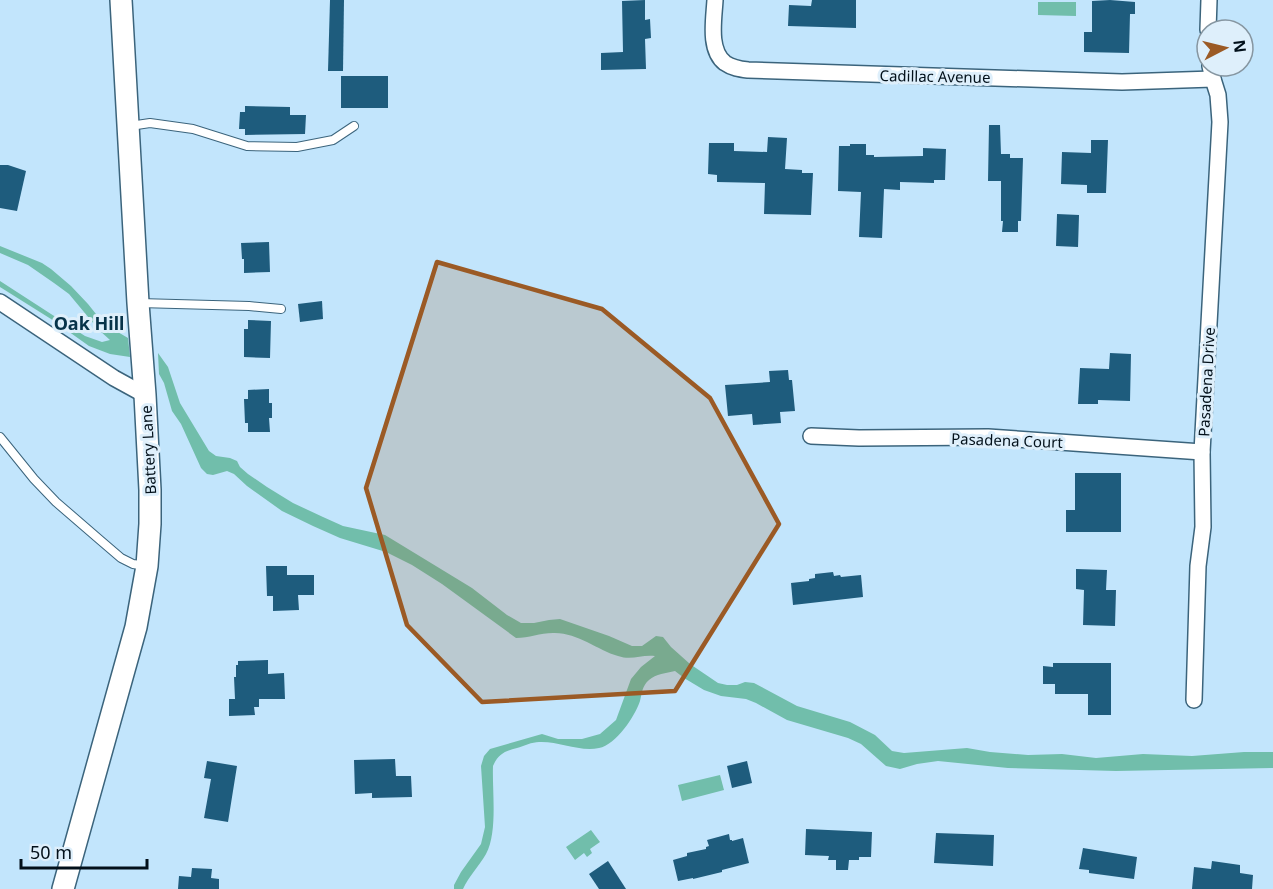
<svg xmlns="http://www.w3.org/2000/svg" width="1273" height="889" font-family="'Noto Sans',sans-serif">
<rect width="100%" height="100%" fill="#c2e5fc"/>
<!-- water -->
<g fill="#71beab">
<polygon points="1038,2 1076,2 1076,16 1038,15"/>
<polygon points="0,246 42,263 51,269 71,286 88,304 104,324 128,338 130,357 110,354 89,346 51,319 0,287 0,281 85,336 102,342 110,340 99,330 69,294 54,283 28,265 0,253"/>
<path d="M158,353L168,367L180,403L209,451L216,456L230,458L237,461L240,467L248,474L267,487L293,503L323,517L343,526L385,535L472,588L507,615L521,623H534L549,620L560,619L609,636L632,646H642L656,636L663,637L671,647L690,664L718,683L727,685H737L745,682L754,683L797,706L850,722L875,735L892,751L904,753L967,748L990,752L1028,755L1062,754L1096,758L1143,754L1192,756L1244,752H1273V768L1116,771L1008,768L938,761L917,764L900,769L886,766L861,744L848,738L787,720L756,703L746,699L721,696L704,690L684,678L675,671C666,673 656,674 649,680C642,686 642,693 640,701C635,716 616,745 599,748C579,752 559,741 539,742C532,742 524,746 517,748C505,751 498,754 493,766C492,791 498,832 486,854C479,866 469,876 463,889H454V885L461,872L481,844L485,827L481,766L484,756L490,749L542,734L558,739H582L600,734L616,720L631,679L641,667L655,656C642,654 632,661 618,656C597,650 577,632 553,633C540,633 529,638 516,638L442,584L412,565L386,552L340,538L313,526L282,511L247,486L234,474L227,471L213,475L207,474L201,468L181,424L172,411L164,383L159,374Z"/>
<polygon points="720,775 724,790 682,801 678,785"/>
<polygon points="591,830 600,842 590,849 592,853 587,857 584,853 575,860 566,847"/>
</g>
<!-- building -->
<g fill="#1e5c7d">
<polygon points="330,0 344,0 343,71 328,71"/>
<polygon points="645,0 645,20 650,19 651,38 645,39 646,69 601,70 601,53 623,52 622,1"/>
<polygon points="812,0 856,0 856,28 788,26 789,5 811,6"/>
<polygon points="1110,0 1135,2 1135,14 1130,14 1129,53 1084,52 1084,32 1092,32 1092,1"/>
<rect x="341" y="76" width="47" height="32"/>
<polygon points="245,106 290,107 290,115 306,115 305,134 245,135 245,129 239,129 240,112 245,112"/>
<polygon points="989,125 1000,125 1001,154 1010,154 1010,158 1023,158 1021,221 1018,221 1018,232 1002,232 1003,221 1001,221 1001,181 988,181"/>
<polygon points="768,137 787,138 785,169 802,170 802,173 813,173 811,215 764,214 765,183 717,182 717,175 708,174 709,143 734,143 734,151 767,152"/>
<polygon points="1091,140 1108,140 1106,193 1087,193 1087,185 1061,184 1062,152 1091,153"/>
<polygon points="850,144 866,144 866,155 874,155 874,157 923,156 923,148 946,149 945,180 934,180 934,183 900,182 900,190 884,189 882,238 859,237 861,192 838,191 839,146 850,146"/>
<polygon points="0,165 8,165 26,171 17,211 0,208"/>
<polygon points="1057,214 1079,215 1078,247 1056,246"/>
<polygon points="269,242 270,272 244,273 244,259 242,259 241,243"/>
<polygon points="322,301 323,319 300,322 298,304"/>
<polygon points="248,320 271,321 270,358 244,357 244,329 248,329"/>
<polygon points="1110,353 1131,354 1130,401 1098,400 1098,404 1078,404 1080,368 1109,369"/>
<polygon points="788,370 789,380 792,380 795,411 780,412 781,423 753,425 752,414 728,416 725,385 770,382 769,371"/>
<polygon points="269,389 269,403 272,403 272,418 269,418 270,432 248,432 248,423 245,423 244,399 248,399 248,390"/>
<polygon points="1075,473 1121,473 1121,532 1066,532 1066,510 1075,510"/>
<polygon points="266,566 287,566 287,575 314,575 314,595 298,595 299,610 273,611 273,596 267,596"/>
<polygon points="1076,569 1107,570 1106,590 1116,590 1115,626 1083,625 1084,590 1076,589"/>
<polygon points="833,572 834,576 840,575 841,577 861,575 863,597 793,605 791,583 809,581 809,579 815,578 815,574"/>
<polygon points="268,660 268,674 284,673 285,699 259,699 259,707 254,707 255,715 229,716 229,699 235,699 234,677 236,677 236,665 238,665 238,661"/>
<polygon points="1053,663 1111,663 1111,715 1088,715 1088,694 1055,694 1055,684 1043,684 1043,666 1053,667"/>
<polygon points="395,759 396,776 411,776 412,797 372,798 372,793 355,794 354,760"/>
<polygon points="207,761 237,766 228,822 204,818 211,779 204,778"/>
<polygon points="747,761 752,783 732,788 727,766"/>
<polygon points="806,829 872,832 871,857 859,857 859,860 849,860 848,870 836,870 836,860 828,860 829,856 805,855"/>
<polygon points="936,833 994,835 993,866 934,863"/>
<polygon points="729,834 730,840 732,840 732,841 743,838 749,863 722,870 722,872 693,879 693,878 678,881 673,860 687,856 687,853 706,849 706,847 709,846 707,840"/>
<polygon points="1083,848 1137,857 1134,879 1089,873 1089,870 1079,869"/>
<polygon points="608,861 626,889 599,889 589,874"/>
<polygon points="1212,861 1240,865 1240,873 1253,875 1252,889 1192,889 1194,867 1211,869"/>
<polygon points="192,868 212,869 211,878 219,879 219,889 178,889 179,876 191,877"/>
</g>
<g fill="none" stroke-linecap="round" stroke-linejoin="round">
<defs>
<g id="service">
<polyline points="130,126 150,123 193,129 247,146 297,147 333,140 354,126"/>
<polyline points="139,303 249,306 281,309"/>
<polyline points="0,437 34,479 56,502 100,540 121,558 133,564 146,566"/>
</g>
<g id="minor">
<path d="M715,0C714,19 708,50 725,63C732,68 740,69 748,70L1122,82L1213,79"/>
<polyline points="1208,30 1209,0"/>
<polyline points="0,302 114,378 145,395"/>
<polyline points="811,436 859,438 988,437 1202,452"/>
<polyline points="1194,700 1198,566 1203,527 1202,452 1220,122 1218,95 1213,79 1210,66"/>
</g>
<polyline id="secondary" points="63,889 136,627 147,566 150,524 150,490 145,395 138,303 121,0"/>
</defs>
<!-- service casing -->
<use href="#service" stroke="#3b647c" stroke-width="10"/>
<!-- minor casing -->
<use href="#minor" stroke="#3b647c" stroke-width="18"/>
<!-- secondary casing -->
<use href="#secondary" stroke="#3b647c" stroke-width="24"/>
<!-- service -->
<use href="#service" stroke="#fff" stroke-width="8"/>
<!-- minor -->
<use href="#minor" stroke="#fff" stroke-width="15"/>
<!-- secondary -->
<use href="#secondary" stroke="#fff" stroke-width="21"/>
</g>
<!-- marked area -->
<path fill="#9b5a25" fill-opacity="0.2" stroke="#9b5a25" stroke-width="4.5" stroke-linejoin="round" d="M437,262L602,309L710,398L779,524L675,691L482,702L407,625L366,488Z"/>
<g text-anchor="middle" dominant-baseline="central" stroke-width="6" stroke-linejoin="round" paint-order="stroke">
<!-- street labels -->
<g font-size="15" fill="#02101a" stroke="#deeffb">
<text transform="translate(935 76) rotate(1)">Cadillac Avenue</text>
<text transform="translate(1206 382) rotate(-87)">Pasadena Drive</text>
<text transform="translate(1007 440) rotate(2)">Pasadena Court</text>
<text transform="translate(148 450) rotate(-93)">Battery Lane</text>
</g>
<!-- quarter labels -->
<g font-size="18" font-weight="bold" fill="#073349" stroke="#deeffb">
<text x="89" y="323">Oak Hill</text>
</g>
</g>
<!-- north arrow -->
<g transform="translate(1225 48) rotate(83)"><circle r="28" fill="#deeffb" stroke="#8696a1" stroke-width="1.5"/>
<path d="M0-4.5L10 22L0 15L-10 22Z" fill="#9b5a25"/>
<text y="-9" font-size="16" font-weight="bold" text-anchor="middle" fill="#02101a">N</text>
</g>
<!-- scale -->
<path d="M21 859v9h126v-9" fill="none" stroke="#02101a" stroke-width="3"/>
<text x="30" y="859" font-size="18" fill="#02101a" stroke="#deeffb" stroke-width="4.5" paint-order="stroke">50 m</text>
</svg>
